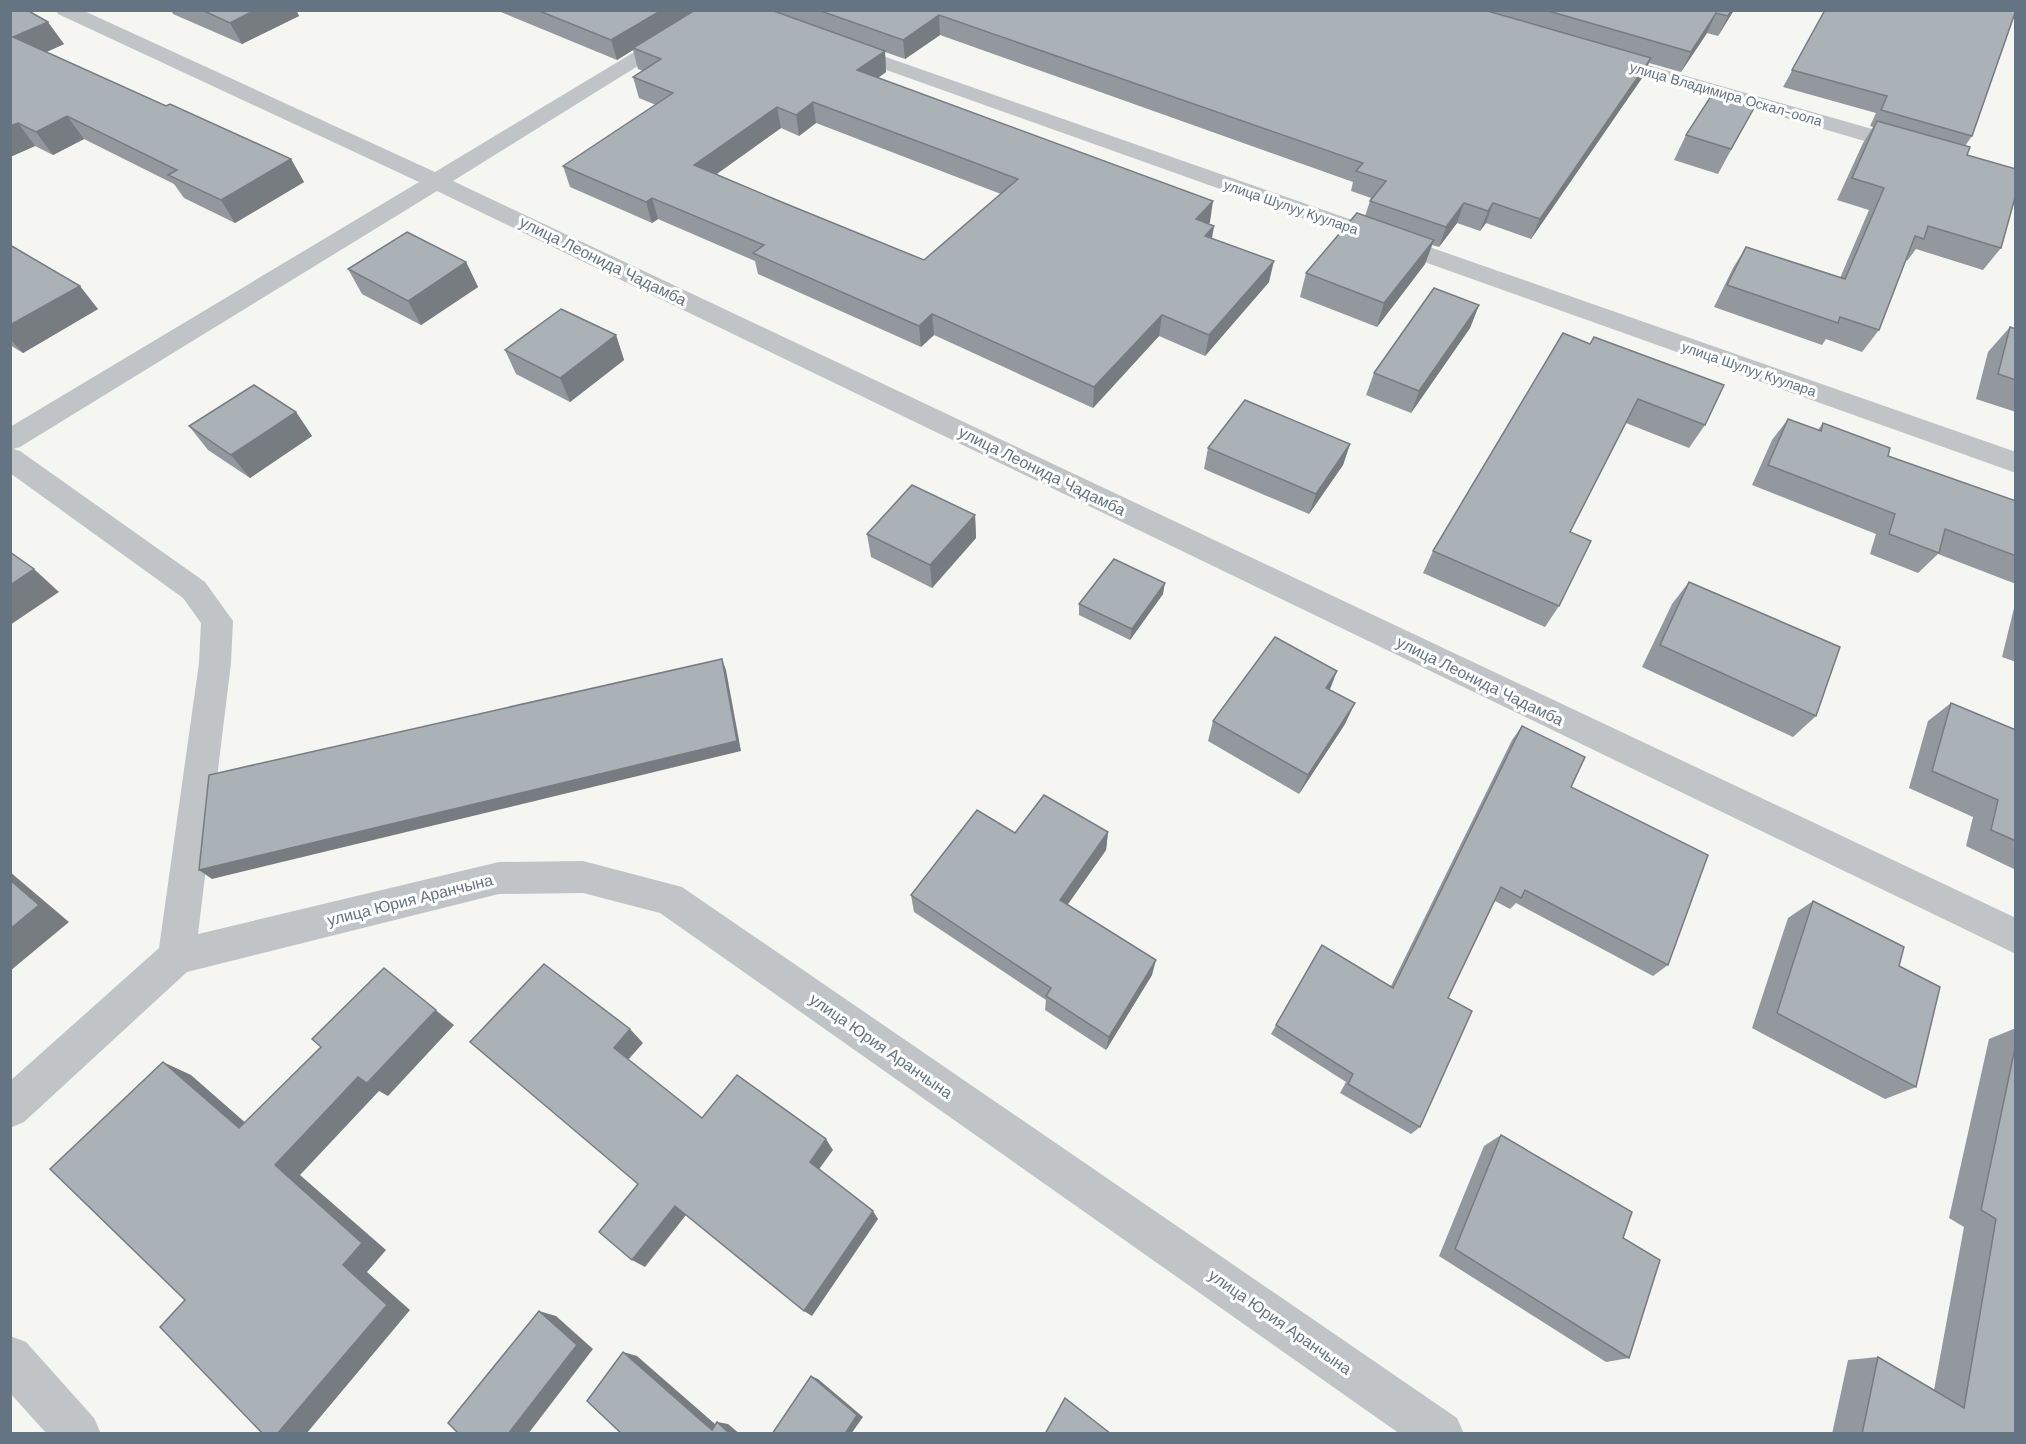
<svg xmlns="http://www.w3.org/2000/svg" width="2026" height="1444" font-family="'DM Sans',sans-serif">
<rect width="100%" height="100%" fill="#f5f5f2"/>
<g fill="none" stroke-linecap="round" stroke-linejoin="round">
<!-- minor -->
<g fill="#c0c4c7" fill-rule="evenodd">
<polygon points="56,10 82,10 435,172 704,10 728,10 453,181 2016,918 2016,954 437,191 20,447 13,449 20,451 205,582 233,621 231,663 198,934 499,862 583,861 682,887 1457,1418 1464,1434 1400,1434 660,913 583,893 499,894 187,972 24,1122 10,1128 10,1081 159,948 199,663 201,623 183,598 10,473 10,427 419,182 58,14"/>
<polygon points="843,42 2016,452 2016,473 836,52 833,48 836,44"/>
<polygon points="1602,52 1918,142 1921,147 1918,152 1910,154 1902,152 1595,62 1592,58 1595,54"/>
<polygon points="10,1336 26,1342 94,1418 101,1434 47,1434 10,1393"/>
</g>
</g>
<!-- wall -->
<g fill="#92989d" fill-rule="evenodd">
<polygon points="10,10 64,44 46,52 166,106 291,159 304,182 235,223 184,198 174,184 84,139 53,155 35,146 10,157"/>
<polygon points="171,10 296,10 299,16 242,44 173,14"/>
<path d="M496,10H1734L1718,36L1707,33L1681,72L1649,63L1642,78L1531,239L1486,223L1480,231L1457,223L1439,247L1432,245L1425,264L1377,327L1300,297L1306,273L1365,216L1371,198L1351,191L1353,182L940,35L905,59L885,52L886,72L878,78L1210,222L1209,224L1214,226L1212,238L1269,282L1205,356L1159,336L1093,408L934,335L921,347L758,274L755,261L658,219L652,223L570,187L563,166L656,105L639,98L633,77L643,71L638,69L633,50L617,60ZM816,123L1001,194L924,260L784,203L716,174L781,128L799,136Z"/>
<polygon points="1825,10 1972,136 1965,146 2001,248 1983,270 1916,249 1907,261 1906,260 1879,330 1862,352 1826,339 1822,345 1714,307 1733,268 1746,247 1840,278 1869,210 1837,200 1863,143 1873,127 1870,126 1876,113 1783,87"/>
<polygon points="1754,108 1718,174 1674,160 1686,135"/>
<polygon points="10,245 98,309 23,353 10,345"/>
<polygon points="466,262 478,287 421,325 362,294 348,269"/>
<polygon points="1479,305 1470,328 1411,413 1366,395 1374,373"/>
<polygon points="2010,327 2016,329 2016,412 1976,399 1988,352"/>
<polygon points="616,335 624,360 570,402 516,374 505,350"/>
<polygon points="1590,344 1705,425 1689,448 1626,423 1570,532 1559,606 1545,627 1423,573 1433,551"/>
<polygon points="296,412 312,436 250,478 208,450 189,426"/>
<polygon points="1788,419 1818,430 1823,423 1888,456 2016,501 2016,584 1938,554 1918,573 1870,554 1876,534 1752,485 1772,440"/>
<polygon points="1350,444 1343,465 1309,514 1204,469 1208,448"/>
<polygon points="975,515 976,538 932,588 871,557 867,534"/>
<polygon points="1689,582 1816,716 1793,737 1642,667 1672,604"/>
<polygon points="1163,594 1130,640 1079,615 1079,604"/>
<polygon points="2016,600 2016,662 2002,657"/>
<polygon points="1329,690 1345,724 1299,794 1208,741 1213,721"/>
<polygon points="1951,703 2016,730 2016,870 1966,846 1973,817 1909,788 1928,721"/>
<polygon points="1522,726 1571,787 1668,965 1653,976 1516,903 1510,909 1495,901 1448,998 1420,1127 1411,1134 1340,1093 1346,1082 1271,1034 1315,956 1391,986 1512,740"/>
<polygon points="1108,832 1106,850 1067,905 1152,975 1106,1050 1045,1010 1046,1000 914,912 911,895 1015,833"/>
<polygon points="1813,901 1899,966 1916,1087 1885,1099 1752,1028 1788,918"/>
<polygon points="2016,1028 2016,1434 1832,1434 1848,1360 1878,1357 1934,1390 1964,1227 1949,1218 1989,1039"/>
<polygon points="1501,1135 1629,1358 1606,1362 1439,1256 1484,1146"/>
</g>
<!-- shaded-wall -->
<g fill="#777c80">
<polygon points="255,10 296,10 299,16 242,44 230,23"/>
<polygon points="662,10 699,10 633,48 633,50 617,60 611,40"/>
<polygon points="1731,10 1734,10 1718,36"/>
<polygon points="1716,13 1707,33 1681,72 1691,52"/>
<polygon points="939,15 940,35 905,59 903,40"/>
<polygon points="48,22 64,44 29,60 13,37"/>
<polygon points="885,51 886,72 859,91 857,70"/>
<polygon points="1651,58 1642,78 1531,239 1540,219"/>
<polygon points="813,102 816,123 799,136 796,115"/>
<polygon points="777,107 781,128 700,186 694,165"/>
<polygon points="67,116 84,139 53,155 36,132"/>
<polygon points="18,123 35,146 10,157 10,126"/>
<polygon points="291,159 304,182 235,223 221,200"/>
<polygon points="652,198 658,219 652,223 646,202"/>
<polygon points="1213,201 1210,222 1192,240 1196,219"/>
<polygon points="1464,203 1457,223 1439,247 1446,227"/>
<polygon points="1493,203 1486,223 1480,231 1488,211"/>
<polygon points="1214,226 1210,247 1205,236"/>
<polygon points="1434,240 1425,264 1377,327 1384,303"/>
<polygon points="1274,261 1269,282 1205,356 1209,335"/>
<polygon points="466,262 478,287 421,325 408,301"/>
<polygon points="80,286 98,309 23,353 10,339 10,325"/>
<polygon points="1479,305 1470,328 1411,413 1419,391"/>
<polygon points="932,314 934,335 921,347 919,326"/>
<polygon points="1162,315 1159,336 1093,408 1094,387"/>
<polygon points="616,335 624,360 570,402 560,378"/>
<polygon points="296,412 312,436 250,478 231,455"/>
<polygon points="1350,444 1343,465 1309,514 1316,494"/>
<polygon points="975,515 976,538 932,588 930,565"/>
<polygon points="34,569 59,592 10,625 10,585"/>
<polygon points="1165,583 1163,594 1130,640 1132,629"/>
<polygon points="722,659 726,670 741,751 212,879 199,870"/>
<polygon points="1337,671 1329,692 1326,688"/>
<polygon points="1355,703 1345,724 1299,794 1308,775"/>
<polygon points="1108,832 1106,850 1059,917 1060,900"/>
<polygon points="10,872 69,922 10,971"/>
<polygon points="1156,960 1152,975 1106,1050 1109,1037"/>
<polygon points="384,968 454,1025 388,1096 379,1091 300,1175 386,1250 367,1272 410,1310 306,1434 277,1434 343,1265 275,1165"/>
<polygon points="630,1029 643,1043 627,1061 614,1048"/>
<polygon points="163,1062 191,1075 265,1140 239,1128"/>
<polygon points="826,1139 833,1150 817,1172 810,1162"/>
<polygon points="675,1206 686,1215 645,1267 632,1260"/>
<polygon points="873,1211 878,1219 812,1316 804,1311"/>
<polygon points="539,1311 556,1316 593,1349 528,1434 508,1434"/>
<polygon points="623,1352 637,1356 723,1431 712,1430"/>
<polygon points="811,1376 818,1379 863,1417 851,1434 845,1434"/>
<polygon points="717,1422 728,1424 740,1434 730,1434"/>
</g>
<!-- building -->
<g fill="#aab1b7" stroke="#777c80" stroke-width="1.5" fill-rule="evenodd">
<polygon points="10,10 27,10 48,22 13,37 166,106 170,104 291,159 221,200 168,175 177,170 67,116 36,132 18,123 10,126"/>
<polygon points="202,10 255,10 230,23"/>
<polygon points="537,10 662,10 611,40"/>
<path d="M695,10H771L885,51L857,70L1213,201L1196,219L1214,226L1205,236L1274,261L1209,335L1162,315L1094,387L932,314L919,326L753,253L764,245L652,198L646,202L563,166L673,93L633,77L661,59L633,48ZM813,102L1018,179L924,260L784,203L694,165L777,107L796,115Z"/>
<polygon points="818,10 1484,10 1651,58 1540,219 1493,203 1488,211 1464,203 1446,227 1370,201 1386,181 1356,171 1363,163 939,15 903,40"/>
<polygon points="1545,10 1731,10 1728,16 1716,13 1691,52"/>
<polygon points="1825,10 2016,10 1972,136 1881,110 1887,96 1792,70"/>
<polygon points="1711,96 1754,108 1731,149 1686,135"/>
<polygon points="1877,121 1970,147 1967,155 2016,169 2016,194 2001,248 1928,226 1924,239 1915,236 1879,330 1840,317 1838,323 1727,285 1746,247 1845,279 1884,188 1852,178"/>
<polygon points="1357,213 1434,240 1384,303 1306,273"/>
<polygon points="407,232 466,262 408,301 348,269"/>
<polygon points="10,245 80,286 10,325"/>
<polygon points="1434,288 1479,305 1419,391 1374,373"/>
<polygon points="561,309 616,335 560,378 505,350"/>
<polygon points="2010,327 2016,329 2016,380 1998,374"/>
<polygon points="1563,333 1590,344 1594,337 1724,385 1705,425 1638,399 1570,532 1591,541 1559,606 1433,551"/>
<polygon points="254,385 296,412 231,455 189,426"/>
<polygon points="1245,400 1350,444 1316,494 1208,448"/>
<polygon points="1788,419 1821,431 1823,423 1890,448 1888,456 2016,501 2016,556 1945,529 1939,553 1889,534 1895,514 1768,465"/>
<polygon points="912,485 975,515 930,565 867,534"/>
<polygon points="10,552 34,569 10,585"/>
<polygon points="1114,559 1165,583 1132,629 1079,604"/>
<polygon points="1689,582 1840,647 1816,716 1660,645"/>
<polygon points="1275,637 1337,671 1326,688 1355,703 1308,775 1213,721"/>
<polygon points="722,659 737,741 199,870 209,775"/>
<polygon points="1951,703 2016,730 2016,841 1991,830 1998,800 1932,771"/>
<polygon points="1522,726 1585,757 1571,787 1708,855 1668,965 1525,890 1521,898 1501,887 1448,998 1472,1011 1420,1127 1348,1084 1353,1074 1276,1025 1322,945 1393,988"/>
<polygon points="1044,795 1108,832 1060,900 1156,960 1109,1037 1046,996 1051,988 911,895 977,810 1015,833"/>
<polygon points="10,880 39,905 10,929"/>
<polygon points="1813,901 1904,947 1899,966 1940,987 1916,1087 1777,1013"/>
<polygon points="544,964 630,1029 614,1048 702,1118 737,1075 826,1139 810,1162 873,1211 804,1311 675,1206 632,1260 599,1232 638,1184 470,1042"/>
<polygon points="384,968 436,1010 367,1083 358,1077 275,1165 362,1243 343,1265 387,1305 277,1434 263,1434 160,1327 185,1300 50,1169 163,1062 239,1128 321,1047 312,1039"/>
<polygon points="2016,1043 2016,1434 1862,1434 1878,1357 1964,1408 1996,1219 1981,1210"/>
<polygon points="1501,1135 1632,1212 1623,1238 1660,1260 1629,1358 1455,1249"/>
<polygon points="539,1311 577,1345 508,1434 459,1434 448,1423"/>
<polygon points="623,1352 712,1430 717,1422 730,1434 622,1434 587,1401"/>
<polygon points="811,1376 857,1415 845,1434 772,1434"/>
<polygon points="1065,1398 1111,1434 1045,1434"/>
</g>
<g text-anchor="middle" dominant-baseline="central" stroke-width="6" stroke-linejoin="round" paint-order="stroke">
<!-- far-street labels -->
<g font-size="14" fill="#647483" stroke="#fff">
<text transform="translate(1726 94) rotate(16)">улица Владимира Оскал-оола</text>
<text transform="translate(1291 207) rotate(19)">улица Шулуу Куулара</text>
<text transform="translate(1749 369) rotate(19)">улица Шулуу Куулара</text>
</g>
<!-- street labels -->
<g font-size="16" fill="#647483" stroke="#fff">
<text transform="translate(603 261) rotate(26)">улица Леонида Чадамба</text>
<text transform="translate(1042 471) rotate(26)">улица Леонида Чадамба</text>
<text transform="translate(1480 681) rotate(26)">улица Леонида Чадамба</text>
<text transform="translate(410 900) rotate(-14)">улица Юрия Аранчына</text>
<text transform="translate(881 1046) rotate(35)">улица Юрия Аранчына</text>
<text transform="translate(1280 1322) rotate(35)">улица Юрия Аранчына</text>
</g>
</g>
<!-- border -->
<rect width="2026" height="1444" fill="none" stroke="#647483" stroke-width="24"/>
</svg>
